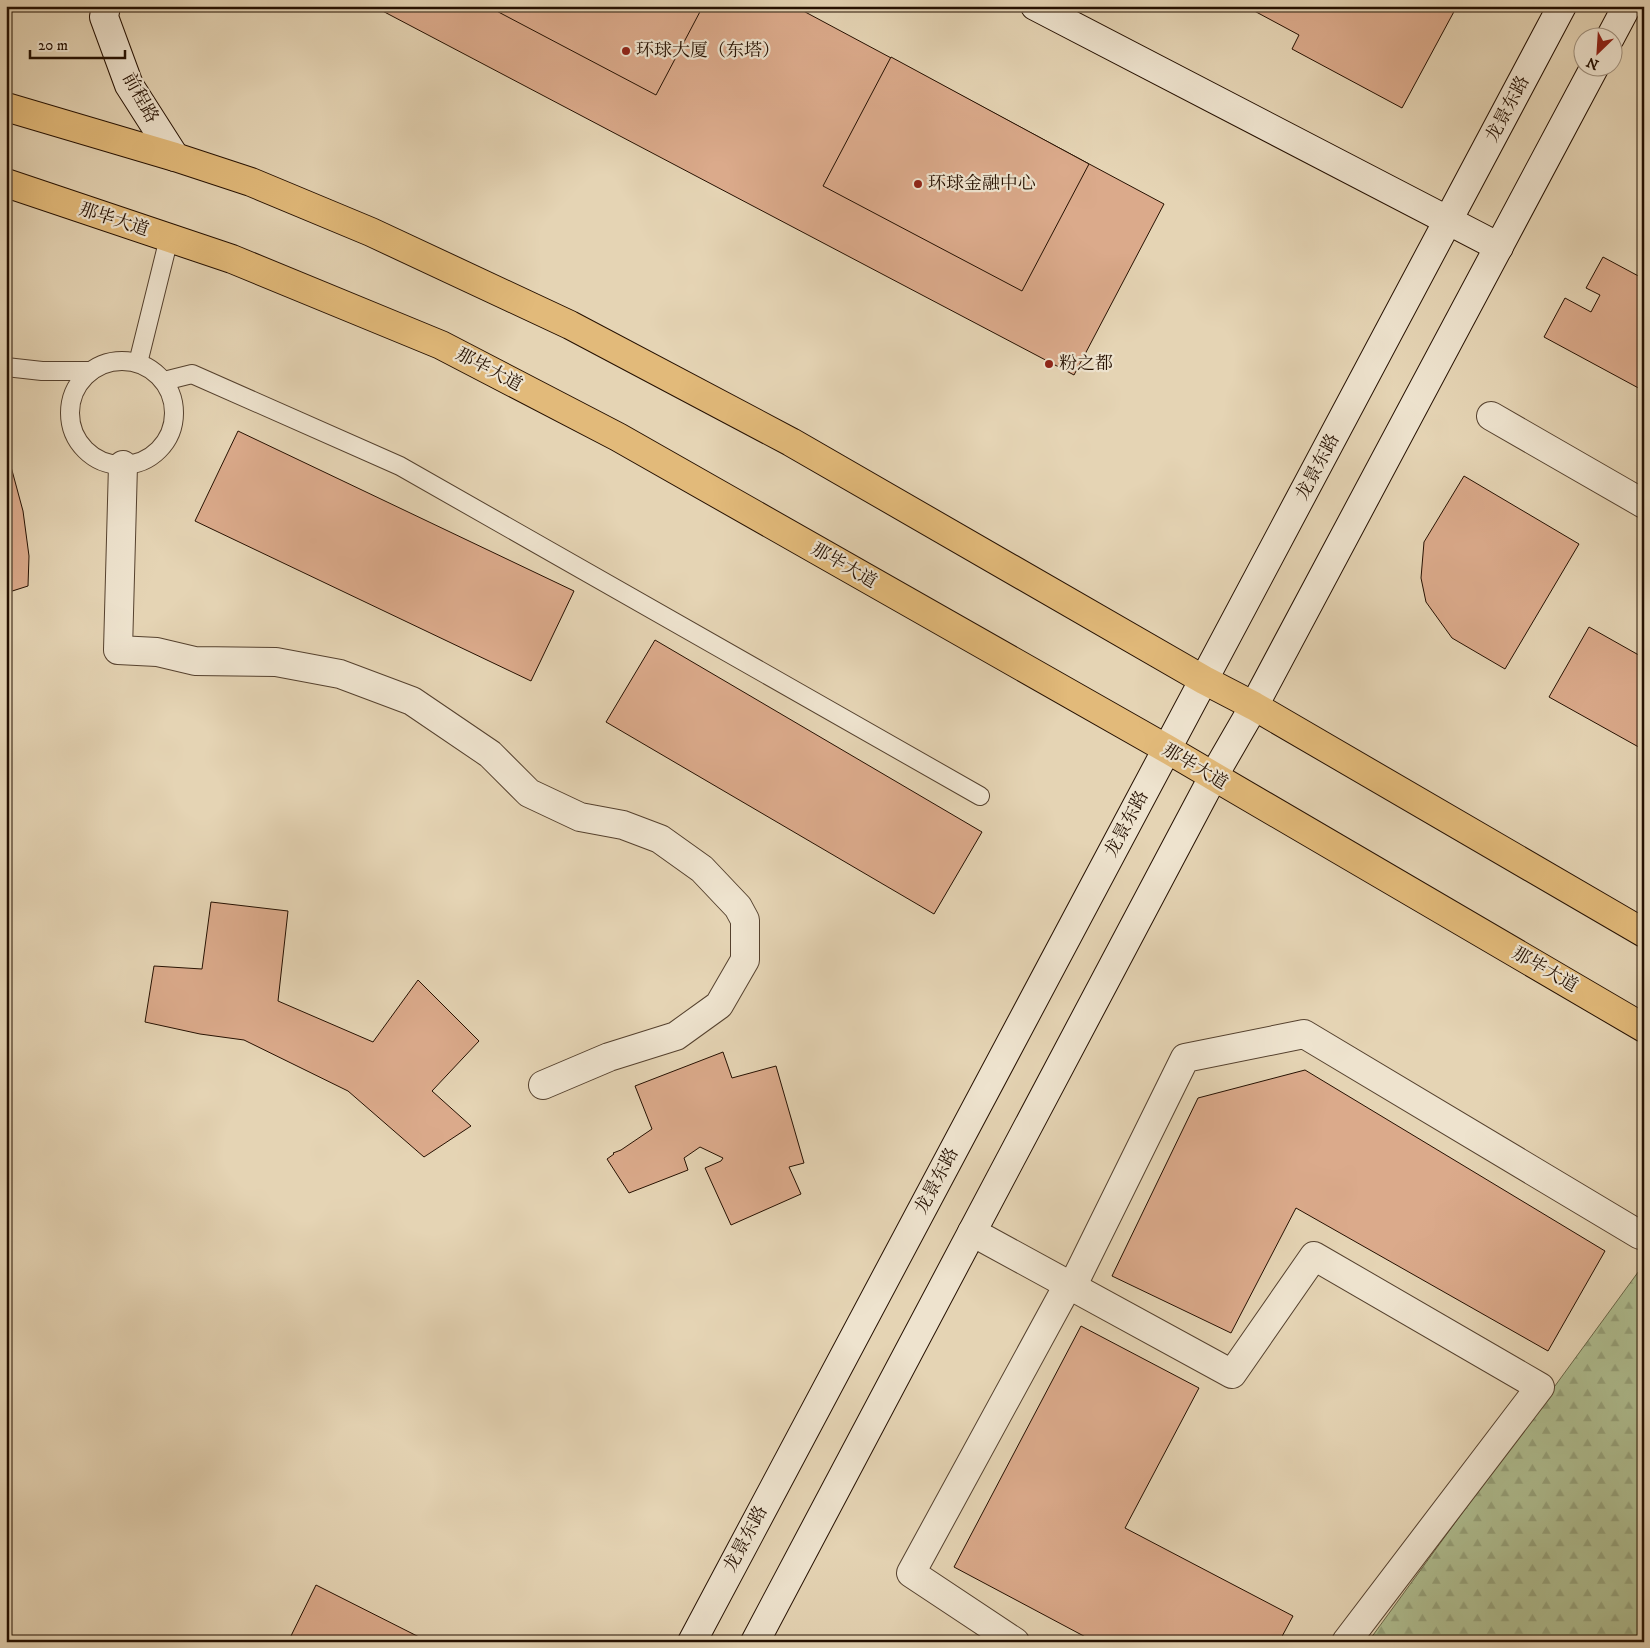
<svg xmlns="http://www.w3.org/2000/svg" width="1650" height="1648" font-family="'IM FELL DW Pica','Noto Serif SC',serif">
<defs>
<pattern id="forest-firs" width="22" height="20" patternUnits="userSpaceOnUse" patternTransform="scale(1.25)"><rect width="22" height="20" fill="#afbe91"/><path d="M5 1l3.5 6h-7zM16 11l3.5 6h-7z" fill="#96a27b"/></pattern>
</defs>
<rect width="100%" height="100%" fill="#e5d4b4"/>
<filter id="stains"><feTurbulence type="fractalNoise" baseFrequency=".004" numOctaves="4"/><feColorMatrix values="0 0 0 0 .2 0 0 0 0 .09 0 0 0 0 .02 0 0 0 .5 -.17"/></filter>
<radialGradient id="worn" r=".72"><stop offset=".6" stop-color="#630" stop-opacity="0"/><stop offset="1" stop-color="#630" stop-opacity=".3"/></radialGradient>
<!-- forest -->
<polygon fill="url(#forest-firs)" stroke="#6a6749" points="1644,1264 1644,1642 1368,1642"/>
<!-- building -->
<g fill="#dbaa8b" stroke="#251001">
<polygon points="373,6 794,6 1164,204 1074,375"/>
<polygon points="487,6 703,6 656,95"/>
<polygon points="1245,6 1457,6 1402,108 1292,49 1299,35"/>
<polygon points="891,57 1089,164 1022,291 823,186"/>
<polygon points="1603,257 1644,279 1644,391 1544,337 1565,298 1591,312 1600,295 1586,288"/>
<polygon points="238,431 574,591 531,681 195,521"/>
<polygon points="6,456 10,463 23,511 29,556 28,586 6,593"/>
<polygon points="1464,476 1579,544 1505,669 1452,638 1426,602 1421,578 1424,542"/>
<polygon points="1589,627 1644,658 1644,750 1549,697"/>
<polygon points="655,640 982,832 934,914 606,722"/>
<polygon points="211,902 288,911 278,1001 373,1042 418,980 479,1041 432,1091 471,1126 424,1157 348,1091 244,1040 200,1034 145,1022 154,966 202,969"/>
<polygon points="723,1052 732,1078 776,1066 804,1163 789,1167 801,1194 731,1225 705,1168 721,1161 723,1158 700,1147 684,1158 688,1170 629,1193 607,1159 614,1154 613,1153 621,1150 652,1129 635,1086"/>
<polygon points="1305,1070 1605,1251 1548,1351 1296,1208 1231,1333 1112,1276 1198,1098"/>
<polygon points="1081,1326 1199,1388 1125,1528 1293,1616 1279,1642 1095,1642 954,1567"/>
<polygon points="316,1585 429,1642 288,1642"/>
</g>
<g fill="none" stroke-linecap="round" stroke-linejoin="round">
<defs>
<g id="lane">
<circle cx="122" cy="413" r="52"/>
<polyline points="138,363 169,238"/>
<polyline points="6,367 42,371 91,371"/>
<polyline points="164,381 192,374 400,466 980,796"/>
</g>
<g id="street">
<polyline points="1491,416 1644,504"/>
<polyline points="123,465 118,650 157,652 195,661 276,662 340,674 412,701 490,754 529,793 580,817 623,825 660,839 702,869 738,907 745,920 745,960 719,1005 676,1036 609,1057 543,1085"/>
<polyline points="972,1232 1232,1374 1314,1256 1540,1387 1346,1642"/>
<polyline points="1072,1287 1185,1058 1304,1034 1640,1235"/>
<polyline points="1015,1642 911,1573 1068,1285"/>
</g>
<g id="secondary">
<polyline points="106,6 104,17 129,85 175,157"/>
<polyline points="1035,6 1499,247"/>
<polyline points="1610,38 1627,6"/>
<polyline points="692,1642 1562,6"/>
<polyline points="755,1642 1213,777 1254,706 1594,68"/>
</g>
<g id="primary">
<polyline points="6,107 175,157 251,182 371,232 570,325 791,442 1204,680 1254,706 1644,933"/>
<polyline points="6,183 232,259 441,345 618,437 1167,749 1644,1028"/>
</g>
</defs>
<!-- lane casing -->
<use href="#lane" stroke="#55412e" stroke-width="20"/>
<!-- street casing -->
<use href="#street" stroke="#55412e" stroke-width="30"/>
<!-- secondary casing -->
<use href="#secondary" stroke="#251001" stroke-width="30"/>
<!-- primary casing -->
<use href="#primary" stroke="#251001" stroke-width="30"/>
<!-- lane -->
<use href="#lane" stroke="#eee3ce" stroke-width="18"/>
<!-- street -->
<use href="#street" stroke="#eee3ce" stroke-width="28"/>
<!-- secondary -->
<use href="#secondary" stroke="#eee3ce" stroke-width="28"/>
<!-- primary -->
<use href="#primary" stroke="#e2ba7a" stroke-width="28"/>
</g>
<!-- markers -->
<g fill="#8f2418" stroke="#eee3ce" stroke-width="2">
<circle cx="626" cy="51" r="5"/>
<circle cx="918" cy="184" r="5"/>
<circle cx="1049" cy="364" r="5"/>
</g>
<g text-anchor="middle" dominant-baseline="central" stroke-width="4.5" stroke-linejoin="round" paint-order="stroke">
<!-- poi labels -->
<g font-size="18" fill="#251001" stroke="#eee3ce" text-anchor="start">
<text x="636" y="51">环球大厦（东塔）</text>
<text x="928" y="184">环球金融中心</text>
<text x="1059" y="364">粉之都</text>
</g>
<!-- street labels -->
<g font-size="18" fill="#251001" stroke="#eee3ce">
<text transform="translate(140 98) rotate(61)">前程路</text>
<text transform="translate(1508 109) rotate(-62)">龙景东路</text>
<text transform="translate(114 220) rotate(18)">那毕大道</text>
<text transform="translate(489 370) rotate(28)">那毕大道</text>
<text transform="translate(1318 467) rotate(-62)">龙景东路</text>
<text transform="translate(844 566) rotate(30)">那毕大道</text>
<text transform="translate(1195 767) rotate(31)">那毕大道</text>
<text transform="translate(1127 824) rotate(-62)">龙景东路</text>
<text transform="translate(1545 970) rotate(30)">那毕大道</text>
<text transform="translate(937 1181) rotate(-62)">龙景东路</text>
<text transform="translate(746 1539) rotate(-62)">龙景东路</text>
</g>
</g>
<!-- margin -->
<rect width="1650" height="1648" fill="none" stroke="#e5d4b4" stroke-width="25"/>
<rect x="8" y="8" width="1635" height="1633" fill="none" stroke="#251001" stroke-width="2.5"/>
<rect x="12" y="12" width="1625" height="1623" fill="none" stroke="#251001"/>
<!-- north arrow -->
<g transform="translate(1598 52) rotate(205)"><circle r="24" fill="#eee3ce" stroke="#9e8f7c"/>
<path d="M0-4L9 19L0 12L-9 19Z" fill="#8f2418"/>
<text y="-8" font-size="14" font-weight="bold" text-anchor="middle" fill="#251001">N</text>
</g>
<!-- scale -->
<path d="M30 50v8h95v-8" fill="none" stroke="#251001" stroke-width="2.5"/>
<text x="38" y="50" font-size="15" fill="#251001" stroke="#eee3ce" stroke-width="4" paint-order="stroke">20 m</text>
<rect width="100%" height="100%" filter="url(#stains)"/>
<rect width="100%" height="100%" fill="url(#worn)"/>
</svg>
